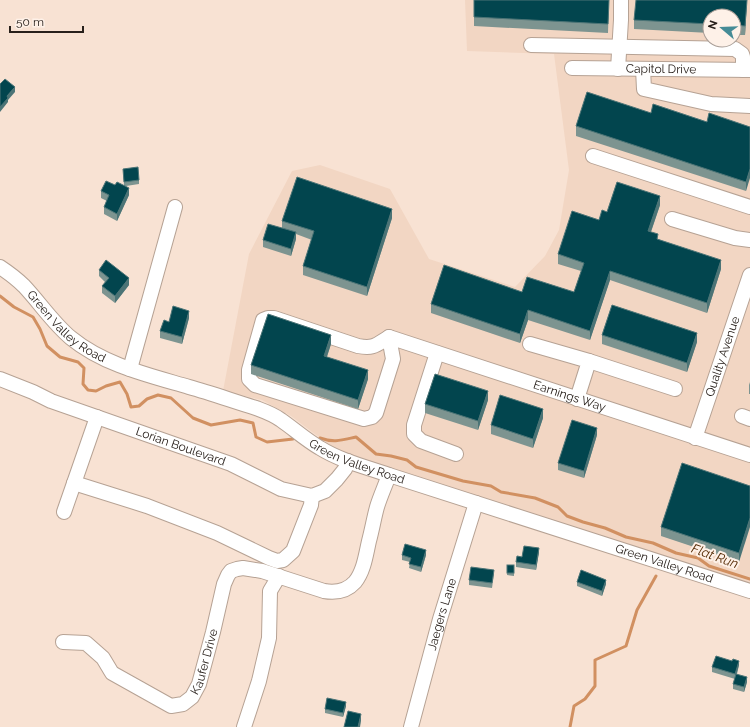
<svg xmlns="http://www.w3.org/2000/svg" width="750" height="727" font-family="Raleway,sans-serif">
<rect width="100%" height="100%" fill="#f8e2d3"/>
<!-- built -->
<path fill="#f2d6c3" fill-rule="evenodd" d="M465,0H750V586L336,450L291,416L262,400L223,391L249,254L292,171L320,165L390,189L429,259L515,287L545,256L559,230L569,170L554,54L467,51ZM710,16H734V40H710Z"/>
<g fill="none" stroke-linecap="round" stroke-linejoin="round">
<!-- stream -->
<g stroke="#d19061" stroke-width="3">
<polyline points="0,296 14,307 33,317 40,329 47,346 60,357 78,362 84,368 83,384 88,390 96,391 106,386 120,382 127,394 131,407 139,406 147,399 158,395 171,398 193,418 211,425 240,420 253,423 256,437 267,442 293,439"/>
<path d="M320,438C334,443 342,440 356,437L376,454L391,456L407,460L416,467L463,481L491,486L501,492L535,498L558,507L567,516L583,522L605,528L626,537L653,543L676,553L698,558L709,566L750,579"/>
<polyline points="570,727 574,706 585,699 595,686 595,660 626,646 637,610 656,576"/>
</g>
<defs>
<g id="minor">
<polyline points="531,45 735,49 742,54 743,57 743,70"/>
<path id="s1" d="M572,68L750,70"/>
<polyline points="618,69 621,20 621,0"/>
<polyline points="643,69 644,89 711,104 750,106"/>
<polyline points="593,156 750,207"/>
<polyline points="672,219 735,238 750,240"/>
<path id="s2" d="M0,267C9,273 17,279 24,286C40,303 53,323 71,338C104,365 148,375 189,387C211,393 233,401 256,408C264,411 273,414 281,420C294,429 306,440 320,448C341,461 366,467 389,475L750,591"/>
<path d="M268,318H274L358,346C374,349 376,345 389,337L393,359L376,413L372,417L364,419L255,385L249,379V370L263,320Z"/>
<path id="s3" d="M389,337L750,455"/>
<polyline points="530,344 589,361 577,399"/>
<polyline points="437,353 414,425 414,434 421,441 456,454"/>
<polyline points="589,361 675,389"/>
<polyline points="130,369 175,207"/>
<path id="s4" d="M0,379L33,392L51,401L231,464L281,489L312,496L325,491L337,479L345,469L348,461"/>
<polyline points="742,416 750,419"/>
<path id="s5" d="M695,438L750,275"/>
<polyline points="74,483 147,506 217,533 269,558 277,561 283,560 293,551 311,505 312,496"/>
<polyline points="64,512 97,417"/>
<path id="s6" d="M63,642L86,643L103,658L112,673L171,706L183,704L192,697L199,684L213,632L224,584L228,575L231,571L237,569L243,568L262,571L324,591C336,593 347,591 355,582C364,571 366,554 369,541C372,530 374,518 377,507C380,497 385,486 389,475"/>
<polyline points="244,727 259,681 269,638 270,591 279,576"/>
<path id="s7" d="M411,727L440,619L476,503"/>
</g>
</defs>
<!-- minor casing -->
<use href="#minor" stroke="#b6a294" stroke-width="16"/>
<!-- minor -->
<use href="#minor" stroke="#fff" stroke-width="14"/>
</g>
<!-- wall -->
<g fill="#7d9490">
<polygon points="609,0 608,33 474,26 474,17"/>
<polygon points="747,0 745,35 734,35 734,16 710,16 710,33 634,29 634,20"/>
<polygon points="651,113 707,122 750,127 746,191 576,136 576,126"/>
<polygon points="123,169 139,180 139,184 126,186 129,195 117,221 104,214 104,207 107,201 101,198 101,191 124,185"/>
<polygon points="660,205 651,232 658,239 721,269 707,313 610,280 590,340 528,320 520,343 431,313 431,304 522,292 574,292 581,271 558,264 558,254 599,220 607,212"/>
<polygon points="392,218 367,296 303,275 303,266 312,240 296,234 296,239 291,256 263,247 263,240 282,228 282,221"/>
<polygon points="99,270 129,285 115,303 102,293 102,286 105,282 99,276"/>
<polygon points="189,318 182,344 160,338 160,331 169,322"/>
<polygon points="602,335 697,342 687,372 602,344"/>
<polygon points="331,344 327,357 368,379 358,409 251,374 251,365"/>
<polygon points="750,382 750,394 749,394 749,385"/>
<polygon points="488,400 478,430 425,413 425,404"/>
<polygon points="543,418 533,448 491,434 491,425"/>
<polygon points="597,435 584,478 558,470 558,463"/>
<polygon points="750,486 739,562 661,536 661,527"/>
<polygon points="539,552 536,570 516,567 516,562 522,557"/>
<polygon points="402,555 426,555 421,572 409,568 410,562 402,560"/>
<polygon points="507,565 514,565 514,576 507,575"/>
<polygon points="494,574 492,588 469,585 469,580"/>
<polygon points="577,582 606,584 602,596 577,586"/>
<polygon points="739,665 737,674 747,682 744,692 733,689 733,684 735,679 712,672 712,667"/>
<polygon points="346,706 343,717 325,713 325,709"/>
</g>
<!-- shaded-wall -->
<g fill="#4c7476">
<polygon points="747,0 745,35 745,26"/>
<polygon points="15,87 15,92 8,100 8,102 0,112 0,107 7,96"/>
<polygon points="750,169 750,178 746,191 746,182"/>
<polygon points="129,188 129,195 117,221 117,214"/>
<polygon points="660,196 660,205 648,240 648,231"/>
<polygon points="392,209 392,218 367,296 367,287"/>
<polygon points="296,232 296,239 291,256 291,249"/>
<polygon points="721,260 721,269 707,313 707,303"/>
<polygon points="610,271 610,280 590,340 590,331"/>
<polygon points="129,278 129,285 115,303 115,296"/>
<polygon points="528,310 528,320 520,343 520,334"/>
<polygon points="189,311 189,318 182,344 182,337"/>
<polygon points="697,333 697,342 687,372 687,363"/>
<polygon points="331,335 331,344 324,365 324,356"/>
<polygon points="368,370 368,379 358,409 358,400"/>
<polygon points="488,391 488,400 478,430 478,421"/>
<polygon points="543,409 543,418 533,448 533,439"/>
<polygon points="597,428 597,435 584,478 584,471"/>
<polygon points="750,518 750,527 739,562 739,553"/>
<polygon points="539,548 539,552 536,570 536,565"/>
<polygon points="426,550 426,555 421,572 421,567"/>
<polygon points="606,580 606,584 602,596 602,591"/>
<polygon points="739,661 739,665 735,679 735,674"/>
<polygon points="747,677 747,682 744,692 744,687"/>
<polygon points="346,702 346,706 343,717 343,713"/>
<polygon points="361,714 361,721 360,727 358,727"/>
</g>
<!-- building -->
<g fill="#02454e" stroke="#4c7476">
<polygon points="474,0 609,0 608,24 474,17"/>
<polygon points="636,0 747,0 745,26 734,25 734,16 710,16 710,24 634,20"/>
<polygon points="5,79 15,87 7,96 8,98 0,107 0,84"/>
<polygon points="587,92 651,113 653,104 707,122 709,113 750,127 750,169 746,182 576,126"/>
<polygon points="138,167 139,180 124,182 123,169"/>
<polygon points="297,177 392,209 367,287 303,266 314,231 282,221"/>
<polygon points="106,181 115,185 117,182 129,188 117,214 104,207 109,195 101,191"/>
<polygon points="617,182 660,196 648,231 658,234 657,239 721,260 707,303 610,271 590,331 528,310 520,334 431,304 444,265 522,292 527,277 574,292 584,263 558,254 572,211 599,220 602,210 607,212"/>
<polygon points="268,224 296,232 291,249 263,240"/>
<polygon points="106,260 129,278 115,296 102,286 109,278 99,270"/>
<polygon points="612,305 697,333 687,363 602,335"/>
<polygon points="173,306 189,311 182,337 160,331 164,320 169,322"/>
<polygon points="268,314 331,335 324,356 368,370 358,400 251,365"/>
<polygon points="435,374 488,391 478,421 425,404"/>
<polygon points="500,395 543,409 533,439 491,425"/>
<polygon points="572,420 597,428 584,471 558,463"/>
<polygon points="682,463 750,486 750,518 739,553 661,527"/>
<polygon points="405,544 426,550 421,567 409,564 411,558 402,555"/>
<polygon points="524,546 539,548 536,565 516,562 517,556 522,557"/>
<rect x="507" y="565" width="7" height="8"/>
<polygon points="471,567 494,570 492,583 469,580"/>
<polygon points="581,570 606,580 602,591 577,582"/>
<polygon points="716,656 732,661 733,659 739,661 735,674 712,667"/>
<polygon points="736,674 747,677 744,687 733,684"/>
<polygon points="327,698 346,702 343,713 325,709"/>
<polygon points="348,711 361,714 358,727 344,727"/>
</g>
<g text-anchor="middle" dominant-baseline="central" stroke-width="4" stroke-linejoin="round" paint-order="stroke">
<!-- street labels -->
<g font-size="12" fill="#28201b" stroke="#fef1e8">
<text stroke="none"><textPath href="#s1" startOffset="89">Capitol Drive</textPath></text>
<text stroke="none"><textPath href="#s2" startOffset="90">Green Valley Road</textPath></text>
<text stroke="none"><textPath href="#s5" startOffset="86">Quality Avenue</textPath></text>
<text stroke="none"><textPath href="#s3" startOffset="190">Earnings Way</textPath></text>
<text stroke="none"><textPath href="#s4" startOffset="193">Lorian Boulevard</textPath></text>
<text stroke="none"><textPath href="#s2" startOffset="415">Green Valley Road</textPath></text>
<text stroke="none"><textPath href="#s2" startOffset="739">Green Valley Road</textPath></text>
<text stroke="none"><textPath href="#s7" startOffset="117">Jaegers Lane</textPath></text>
<text stroke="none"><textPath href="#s6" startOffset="192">Kaufer Drive</textPath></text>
</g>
<!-- water labels -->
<g font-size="13" font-style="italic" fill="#542903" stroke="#fef1e8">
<text transform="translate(715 556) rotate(20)">Flat Run</text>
</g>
</g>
<!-- north arrow -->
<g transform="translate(722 28) rotate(289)"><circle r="19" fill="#fef1e8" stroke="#a89d96"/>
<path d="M0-3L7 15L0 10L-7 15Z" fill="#458b96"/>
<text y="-6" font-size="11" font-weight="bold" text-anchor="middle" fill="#28201b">N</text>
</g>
<!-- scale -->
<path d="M10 26v6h73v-6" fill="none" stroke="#28201b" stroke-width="2"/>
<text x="16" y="26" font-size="12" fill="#28201b" stroke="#fef1e8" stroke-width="3" paint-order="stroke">50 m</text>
</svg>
